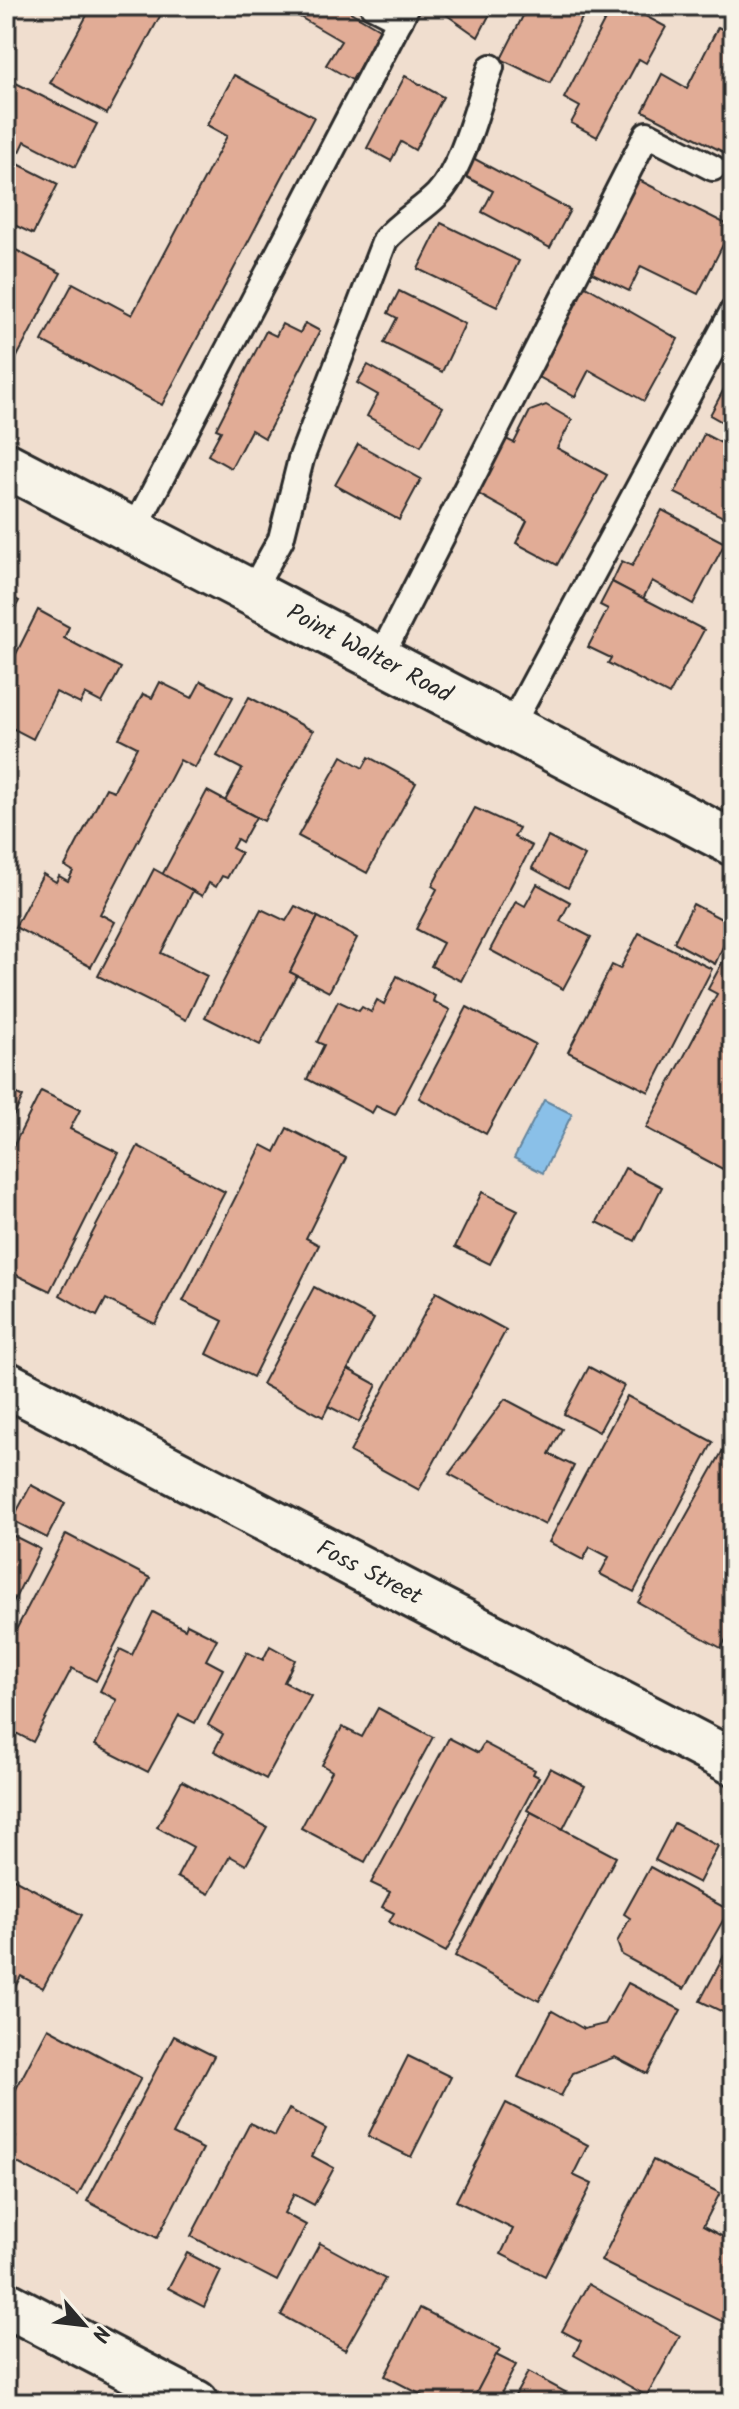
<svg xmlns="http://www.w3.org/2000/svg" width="739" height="2409" font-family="Kalam,sans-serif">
<rect width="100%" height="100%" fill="#f0decf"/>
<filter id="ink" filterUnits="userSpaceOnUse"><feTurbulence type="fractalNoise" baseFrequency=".0125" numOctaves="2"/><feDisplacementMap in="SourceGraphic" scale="16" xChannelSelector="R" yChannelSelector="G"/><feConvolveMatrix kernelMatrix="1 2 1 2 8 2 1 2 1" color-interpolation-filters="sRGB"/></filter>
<g filter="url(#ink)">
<!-- water -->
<polygon fill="#8ac0e8" stroke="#64849c" stroke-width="2" points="544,1100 572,1114 543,1173 514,1158"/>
<!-- building -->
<g fill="#e1ac96" stroke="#2b2b2b" stroke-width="2">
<polygon points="92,6 165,7 107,114 50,83"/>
<polygon points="281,6 340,6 381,30 352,80 326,65 341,41"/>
<polygon points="434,6 494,6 478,37"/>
<polygon points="528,6 587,8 550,83 501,59"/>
<polygon points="612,6 627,6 666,27 646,63 639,59 597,137 571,123 580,107 564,98"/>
<polygon points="718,27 733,35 733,157 643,111 662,74 687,88"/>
<polygon points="234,75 314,117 162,405 42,341 73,283 132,315 227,136 207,125"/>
<polygon points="405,76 443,97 415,150 401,142 391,161 367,148"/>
<polygon points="6,78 97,124 75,167 25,141 20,152 6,145"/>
<polygon points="6,158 58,184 33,234 6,221"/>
<polygon points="473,158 570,210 550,248 482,212 493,191 463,175"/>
<polygon points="633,177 732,227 698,294 641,266 629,291 586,270"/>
<polygon points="441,223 519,261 497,307 418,269"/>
<polygon points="6,245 61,273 7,376 6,376"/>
<polygon points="582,284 678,339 644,401 589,370 575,397 532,373"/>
<polygon points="399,291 465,324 442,372 384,343 397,318 388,313"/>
<polygon points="305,323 320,331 265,438 251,430 231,468 208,455 221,431 216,429 266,331 276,336 282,324 300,333"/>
<polygon points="368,365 443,407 421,446 367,416 378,395 357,383"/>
<polygon points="733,372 733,428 710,415"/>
<polygon points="546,405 572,420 557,448 607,475 557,565 516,543 527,521 478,494 504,438 514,443 530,411"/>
<polygon points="704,434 733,449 733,522 675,493"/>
<polygon points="358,444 421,479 399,520 335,485"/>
<polygon points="662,510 725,543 693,604 652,581 643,599 612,582 622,561 632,566"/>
<polygon points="612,582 704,630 669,695 608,663 611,658 588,647 608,609 600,605"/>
<polygon points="6,594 19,601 6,625"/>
<polygon points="38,610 69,627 64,638 121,668 102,703 85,694 80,704 56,692 33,739 6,725 6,674"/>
<polygon points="201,681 233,697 195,768 180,760 100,914 115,922 91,967 15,927 43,874 56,882 59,876 68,881 73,871 65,866 106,788 114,791 137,747 119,738 143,694 152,698 160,682 192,698"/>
<polygon points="249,697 313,731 264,821 225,801 242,769 217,756"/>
<polygon points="342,756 363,768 369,757 416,783 367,873 298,836"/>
<polygon points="207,791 256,817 242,842 237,839 232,848 241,853 227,878 222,876 216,887 209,883 202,896 162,875"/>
<polygon points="475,808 519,828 514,837 532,846 461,981 431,966 443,943 416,929 437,889 432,886"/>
<polygon points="548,837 585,856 568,888 532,868"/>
<polygon points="154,869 193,891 161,953 207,976 186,1020 98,976"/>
<polygon points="537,884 570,902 560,921 591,937 563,989 490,950 516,901 525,906"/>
<polygon points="693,904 733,925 715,964 674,942"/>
<polygon points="295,906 318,917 290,972 297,975 260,1045 205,1017 261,909 286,921"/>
<polygon points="318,917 357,938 329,992 290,972"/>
<polygon points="639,933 712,969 649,1092 568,1052 612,965 620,969"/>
<polygon points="728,952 733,955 732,1174 646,1128 717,994 708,989"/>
<polygon points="397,976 435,996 433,1001 450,1010 395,1115 376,1106 372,1113 307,1079 324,1045 317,1042 338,1001 359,1011 362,1007 371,1012 377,1000 384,1004"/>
<polygon points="467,1007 535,1044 486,1134 419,1098"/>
<polygon points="6,1088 23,1097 6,1131"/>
<polygon points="41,1091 80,1110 70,1129 119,1153 50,1291 6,1270 6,1161"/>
<polygon points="287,1128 346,1158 306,1238 319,1245 253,1377 207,1354 223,1321 183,1301 262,1145 275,1152"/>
<polygon points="138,1146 225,1192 155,1324 106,1299 97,1316 60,1295"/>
<polygon points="625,1168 662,1187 635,1241 597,1222"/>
<polygon points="482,1192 518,1210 490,1264 455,1247"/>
<polygon points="314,1287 374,1319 323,1417 262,1384"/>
<polygon points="436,1292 506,1330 419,1490 350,1452"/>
<polygon points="589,1367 624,1386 599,1432 564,1414"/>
<polygon points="348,1369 377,1385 359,1422 328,1406"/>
<polygon points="627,1396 713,1442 634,1592 600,1574 609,1557 590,1547 583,1560 549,1542"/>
<polygon points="505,1399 562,1429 549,1454 574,1466 545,1525 449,1474"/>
<polygon points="727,1443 733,1446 733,1627 721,1648 638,1602"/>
<polygon points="31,1485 65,1503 47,1538 12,1520"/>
<polygon points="6,1532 40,1549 6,1616"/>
<polygon points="66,1534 150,1578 96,1681 72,1668 33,1742 6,1728 6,1649"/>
<polygon points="153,1612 185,1629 187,1624 217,1639 206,1660 223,1669 195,1723 179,1715 148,1772 95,1745 117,1700 100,1691 120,1649 132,1655"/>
<polygon points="270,1646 295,1660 284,1682 311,1696 266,1779 214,1751 223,1734 208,1725 247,1652 263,1660"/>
<polygon points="378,1708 433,1737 365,1862 301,1828 332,1771 322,1765 342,1727 362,1737"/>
<polygon points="449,1738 478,1753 484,1743 535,1770 533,1774 539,1777 446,1952 389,1922 394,1913 382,1907 390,1892 371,1883"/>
<polygon points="550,1768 585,1786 563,1829 527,1810"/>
<polygon points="182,1781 267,1827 246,1865 230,1856 209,1894 177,1877 193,1847 157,1827"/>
<polygon points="531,1812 616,1857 539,2001 455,1956"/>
<polygon points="674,1823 718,1846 699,1883 655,1860"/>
<polygon points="650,1867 729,1910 684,1989 622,1955 617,1942 630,1918 624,1914"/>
<polygon points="12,1878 82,1915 43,1988 21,1976 6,2004 6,1889"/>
<polygon points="733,1939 733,2017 700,2001"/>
<polygon points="628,1983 681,2010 647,2074 615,2057 573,2073 561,2096 518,2077 552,2011 584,2029 605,2024"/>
<polygon points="48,2028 141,2078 78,2195 6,2157 16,2137 6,2132 6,2108"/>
<polygon points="174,2036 214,2056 173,2134 203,2149 157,2238 87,2201"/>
<polygon points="408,2056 451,2077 411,2157 368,2136"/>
<polygon points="506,2103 588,2145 573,2175 592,2184 545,2276 501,2254 513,2229 456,2201"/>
<polygon points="289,2109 326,2129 312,2156 334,2168 314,2205 294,2194 284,2213 306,2225 277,2281 191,2236 250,2123 275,2136"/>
<polygon points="653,2160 720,2193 703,2226 733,2242 733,2301 723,2322 601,2261"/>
<polygon points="320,2243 385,2279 345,2350 281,2315"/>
<polygon points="187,2253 221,2271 204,2307 168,2288"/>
<polygon points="588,2284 680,2336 647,2396 574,2355 581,2341 562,2331"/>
<polygon points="420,2308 500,2349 471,2403 437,2403 385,2376"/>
<polygon points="496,2355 516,2365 496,2403 471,2403"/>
<polygon points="528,2372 584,2402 584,2403 511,2403"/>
</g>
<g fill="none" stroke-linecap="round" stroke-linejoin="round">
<defs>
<g id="service">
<polyline points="373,6 400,20"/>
<polyline points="133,532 407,6"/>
<path d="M251,593L281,539L301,459L385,240C400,222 420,212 437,195C464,167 478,103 491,67"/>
<polyline points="379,660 647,134 713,168"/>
<polyline points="510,728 733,311"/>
</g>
<g id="minor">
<polyline points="6,1384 733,1762"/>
<polyline points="6,2304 196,2403"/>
</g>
<polyline id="secondary" points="6,465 733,843"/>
</defs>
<!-- service casing -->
<use href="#service" stroke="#2b2b2b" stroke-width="30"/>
<!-- minor casing -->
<use href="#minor" stroke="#2b2b2b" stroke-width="50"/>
<!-- secondary casing -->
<use href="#secondary" stroke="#2b2b2b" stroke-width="50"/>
<!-- service -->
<use href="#service" stroke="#f7f3e8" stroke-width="24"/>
<!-- minor -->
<use href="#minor" stroke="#f7f3e8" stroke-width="44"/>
<!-- secondary -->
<use href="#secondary" stroke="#f7f3e8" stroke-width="44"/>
</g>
</g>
<g text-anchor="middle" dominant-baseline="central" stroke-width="7" stroke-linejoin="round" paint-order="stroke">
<!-- street labels -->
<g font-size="24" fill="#2b2b2b" stroke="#f7f3e8">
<text transform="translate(369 654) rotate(28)">Point Walter Road</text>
<text transform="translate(369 1573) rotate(27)">Foss Street</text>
</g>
</g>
<!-- margin -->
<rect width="739" height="2409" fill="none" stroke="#f7f3e8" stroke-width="32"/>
<rect x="16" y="16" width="707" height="2377" fill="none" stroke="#2b2b2b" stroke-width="3" filter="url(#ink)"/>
<!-- north arrow -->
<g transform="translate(84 2325) rotate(118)" stroke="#f7f3e8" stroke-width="6" paint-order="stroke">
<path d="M0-6L14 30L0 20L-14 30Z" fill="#2b2b2b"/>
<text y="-12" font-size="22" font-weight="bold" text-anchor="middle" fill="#2b2b2b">N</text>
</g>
</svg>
